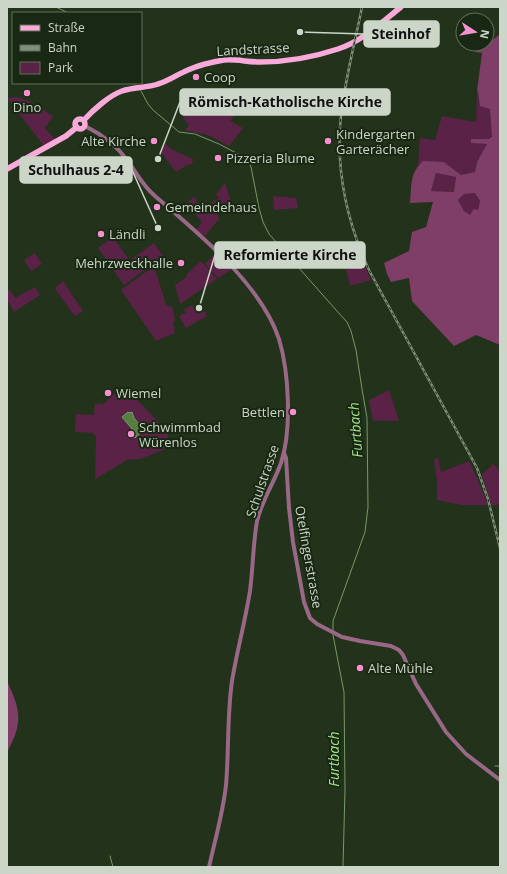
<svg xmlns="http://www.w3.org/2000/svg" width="507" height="874" font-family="'Open Sans',sans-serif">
<rect width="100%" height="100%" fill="#22321b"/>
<!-- green -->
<g fill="#5a2247">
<polygon points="228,89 231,102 239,108 230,121 243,128 229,146 208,135 184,130 189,126 179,110 196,97"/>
<polygon points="477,91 478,91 490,109 492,138 471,143 487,144 477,162 475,172 461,175 444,162 418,165 420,138 435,140 442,116 476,122"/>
<path d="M16,97C31,100 41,108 53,116L45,128L56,140L44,146L7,98Z"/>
<polygon points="166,144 171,149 193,159 192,164 187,165 176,172 160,151"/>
<polygon points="436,173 456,177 454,192 431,191"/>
<polygon points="225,183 231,202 216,208 219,219 205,236 196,230 202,222 186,204 194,197 201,209 219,198 216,194"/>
<polygon points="475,193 480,201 478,210 470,216 464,211 458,200 464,194"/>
<polygon points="273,196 296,198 298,208 274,210"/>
<polygon points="113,237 129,260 130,260 154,243 163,256 124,285 98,248"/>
<polygon points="35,253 42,264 31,271 24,260"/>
<polygon points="216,253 231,270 218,278 205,264"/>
<polygon points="201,261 217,279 180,304 175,285 187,277 187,274"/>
<polygon points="364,264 371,280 350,286 346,270"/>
<polygon points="154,266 166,304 168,307 172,306 175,321 173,322 175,333 156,341 121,290"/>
<polygon points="63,281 83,311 75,316 74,315 55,289 56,287"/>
<polygon points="35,287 40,295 14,312 7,299 7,291 10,290 15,298"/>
<polygon points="192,305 197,314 205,311 207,316 186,328 179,316 186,313 184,310"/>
<polygon points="127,389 168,432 168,444 163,450 140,459 127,460 95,479 96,436 94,435 93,433 75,432 76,414 94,415 95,403 97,405 100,403 102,405 115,393 119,397"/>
<path d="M389,390L399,421C390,421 382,420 373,421L369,400Z"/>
<polygon points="438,457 441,472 469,461 477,478 488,505 462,505 437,500 437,481 434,461"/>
<polygon points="493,464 498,469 500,475 500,504 492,506 482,475"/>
</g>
<!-- forest -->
<g fill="#7f3e68" fill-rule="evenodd">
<path d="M500,29V345L476,335L454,346L412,301L409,278L391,282L387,274L384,263L409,251L412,232L426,227L433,202L410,203C412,185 409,174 423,161L444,162L461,175L475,172L477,162L487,144L471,143V139H489L492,137L490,109L480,106L478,91H477L482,53L475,52L476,44H487L499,35ZM436,173L456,177L454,192L431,191ZM475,193L480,201L478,210L474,209L470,215L464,211L458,200L464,194Z"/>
<path d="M7,681C21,711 23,723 7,752Z"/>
</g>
<!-- water -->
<polygon fill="#547f3f" stroke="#789968" points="128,412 129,413 132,412 134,418 144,430 135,438 131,433 133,430 122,417"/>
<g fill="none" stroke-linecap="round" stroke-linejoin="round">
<!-- stream -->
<g stroke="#789968" stroke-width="1">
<polyline points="56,7 68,13"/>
<polyline points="141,91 148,104 153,110 179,132 195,134 219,144 244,157 248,160 251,167 259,208 263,222 269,234 336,310 347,322 351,331 356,350 362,389 367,418 368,507 365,532 333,621 333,632"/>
<polyline points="333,635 344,692 345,789 343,867"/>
<polyline points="495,766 500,766"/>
<polyline points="110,856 113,867"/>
</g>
<!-- minor -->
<g stroke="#996886" stroke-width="4">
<path d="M85,126C101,134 116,145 127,160C136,172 143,186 155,196C198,233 261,284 279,339C289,372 292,430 281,463C274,483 262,500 257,521C253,544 253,568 250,591C245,622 237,651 232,681C227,716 229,751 226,785C223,813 215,840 209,867"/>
<polyline points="284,453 286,458 289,508 293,542 304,602 310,618 317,624 342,637 360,641 391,646 399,650 403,655 416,684 446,732 466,754 500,780"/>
</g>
<!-- major -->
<g stroke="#f9aadb" stroke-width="5.5">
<circle cx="80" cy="124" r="5"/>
<path d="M84,120C93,110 110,95 122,91C134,87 147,88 158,84C169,81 178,74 188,70C199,65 212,62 224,60C236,59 248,62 260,62C285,62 314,57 338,49C362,41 381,23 401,7"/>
<polyline points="7,169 66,136 77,127"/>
</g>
<defs>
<path id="rail" d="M362,7C354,47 343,87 340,127C337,177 349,227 370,272L477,468L488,499L500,548"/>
</defs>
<!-- rail casing -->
<use href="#rail" stroke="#818d7b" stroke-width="2.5"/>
<!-- rail -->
<use href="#rail" stroke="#192812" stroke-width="1" stroke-dasharray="3" stroke-linecap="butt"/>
</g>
<!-- markers -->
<g fill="#f690d1" stroke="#192812" stroke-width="1.5">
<circle cx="196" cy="77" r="4"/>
<circle cx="27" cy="93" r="4"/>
<circle cx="154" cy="141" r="4"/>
<circle cx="328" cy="141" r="4"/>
<circle cx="218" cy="158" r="4"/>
<circle cx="157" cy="207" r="4"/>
<circle cx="101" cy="234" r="4"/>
<circle cx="181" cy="263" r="4"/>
<circle cx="108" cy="393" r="4"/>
<circle cx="293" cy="412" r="4"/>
<circle cx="131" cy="434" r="4"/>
<circle cx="360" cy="668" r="4"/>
</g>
<g text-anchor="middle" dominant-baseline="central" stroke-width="4" stroke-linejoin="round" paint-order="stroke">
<!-- street labels -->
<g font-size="13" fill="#ccd6c8" stroke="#192812">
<text transform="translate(253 49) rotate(-3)">Landstrasse</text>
<text transform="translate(262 481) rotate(-71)">Schulstrasse</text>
<text transform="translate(309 557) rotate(80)">Otelfingerstrasse</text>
</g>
<!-- poi labels -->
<g font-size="13" fill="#ccd6c8" stroke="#192812" text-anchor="start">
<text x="204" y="77">Coop</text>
<text x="27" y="107" text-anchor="middle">Dino</text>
<text x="336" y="134">Kindergarten<tspan x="336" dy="15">Garterächer</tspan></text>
<text x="146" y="141" text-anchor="end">Alte Kirche</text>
<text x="226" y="158">Pizzeria Blume</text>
<text x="165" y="207">Gemeindehaus</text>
<text x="109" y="234">Ländli</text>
<text x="173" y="263" text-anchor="end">Mehrzweckhalle</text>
<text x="116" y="393">Wiemel</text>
<text x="285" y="412" text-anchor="end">Bettlen</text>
<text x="139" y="427">Schwimmbad<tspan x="139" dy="15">Würenlos</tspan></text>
<text x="368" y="668">Alte Mühle</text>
</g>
<!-- water labels -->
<g font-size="14" font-style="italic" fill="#a6e38a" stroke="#192812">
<text transform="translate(355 430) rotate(-94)">Furtbach</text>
<text transform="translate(333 759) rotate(-90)">Furtbach</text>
</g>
</g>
<!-- callouts -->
<path fill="none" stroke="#ccd6c8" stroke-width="1.5" d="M300 32L364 34M158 159L180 102M158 228L132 170M199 308L215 255"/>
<g fill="#ccd6c8" stroke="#192812" stroke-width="1.5">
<circle cx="300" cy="32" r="4"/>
<circle cx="158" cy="159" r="4"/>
<circle cx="158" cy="228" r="4"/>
<circle cx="199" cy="308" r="4"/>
</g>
<g fill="#ccd6c8" stroke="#ccd6c8" stroke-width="1.5">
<rect x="364" y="21" width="75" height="26" rx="4"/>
<rect x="180" y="89" width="210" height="26" rx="4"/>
<rect x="20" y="157" width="112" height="26" rx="4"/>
<rect x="215" y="242" width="150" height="26" rx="4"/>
</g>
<g font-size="14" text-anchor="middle" font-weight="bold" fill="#111">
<text x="401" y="39">Steinhof</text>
<text x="285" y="107">Römisch-Katholische Kirche</text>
<text x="76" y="175">Schulhaus 2-4</text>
<text x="290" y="260">Reformierte Kirche</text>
</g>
<!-- border -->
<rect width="507" height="874" fill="none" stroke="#ccd6c8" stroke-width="16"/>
<!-- legend -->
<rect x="12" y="12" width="130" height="72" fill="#192812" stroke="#616e5b"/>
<rect x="20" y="25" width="20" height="6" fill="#f9aadb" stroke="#616e5b"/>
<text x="48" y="32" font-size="12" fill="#ccd6c8">Straße</text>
<rect x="20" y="45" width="20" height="6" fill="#818d7b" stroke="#616e5b"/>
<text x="48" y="52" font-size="12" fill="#ccd6c8">Bahn</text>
<rect x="20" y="62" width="20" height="12" fill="#5a2247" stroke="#616e5b"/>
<text x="48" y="72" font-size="12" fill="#ccd6c8">Park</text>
<!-- north arrow -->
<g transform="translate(475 32) rotate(102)"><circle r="19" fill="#192812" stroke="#616e5b"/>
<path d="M0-3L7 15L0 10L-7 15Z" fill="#f690d1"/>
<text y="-6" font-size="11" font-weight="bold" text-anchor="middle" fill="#ccd6c8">N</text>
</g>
</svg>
